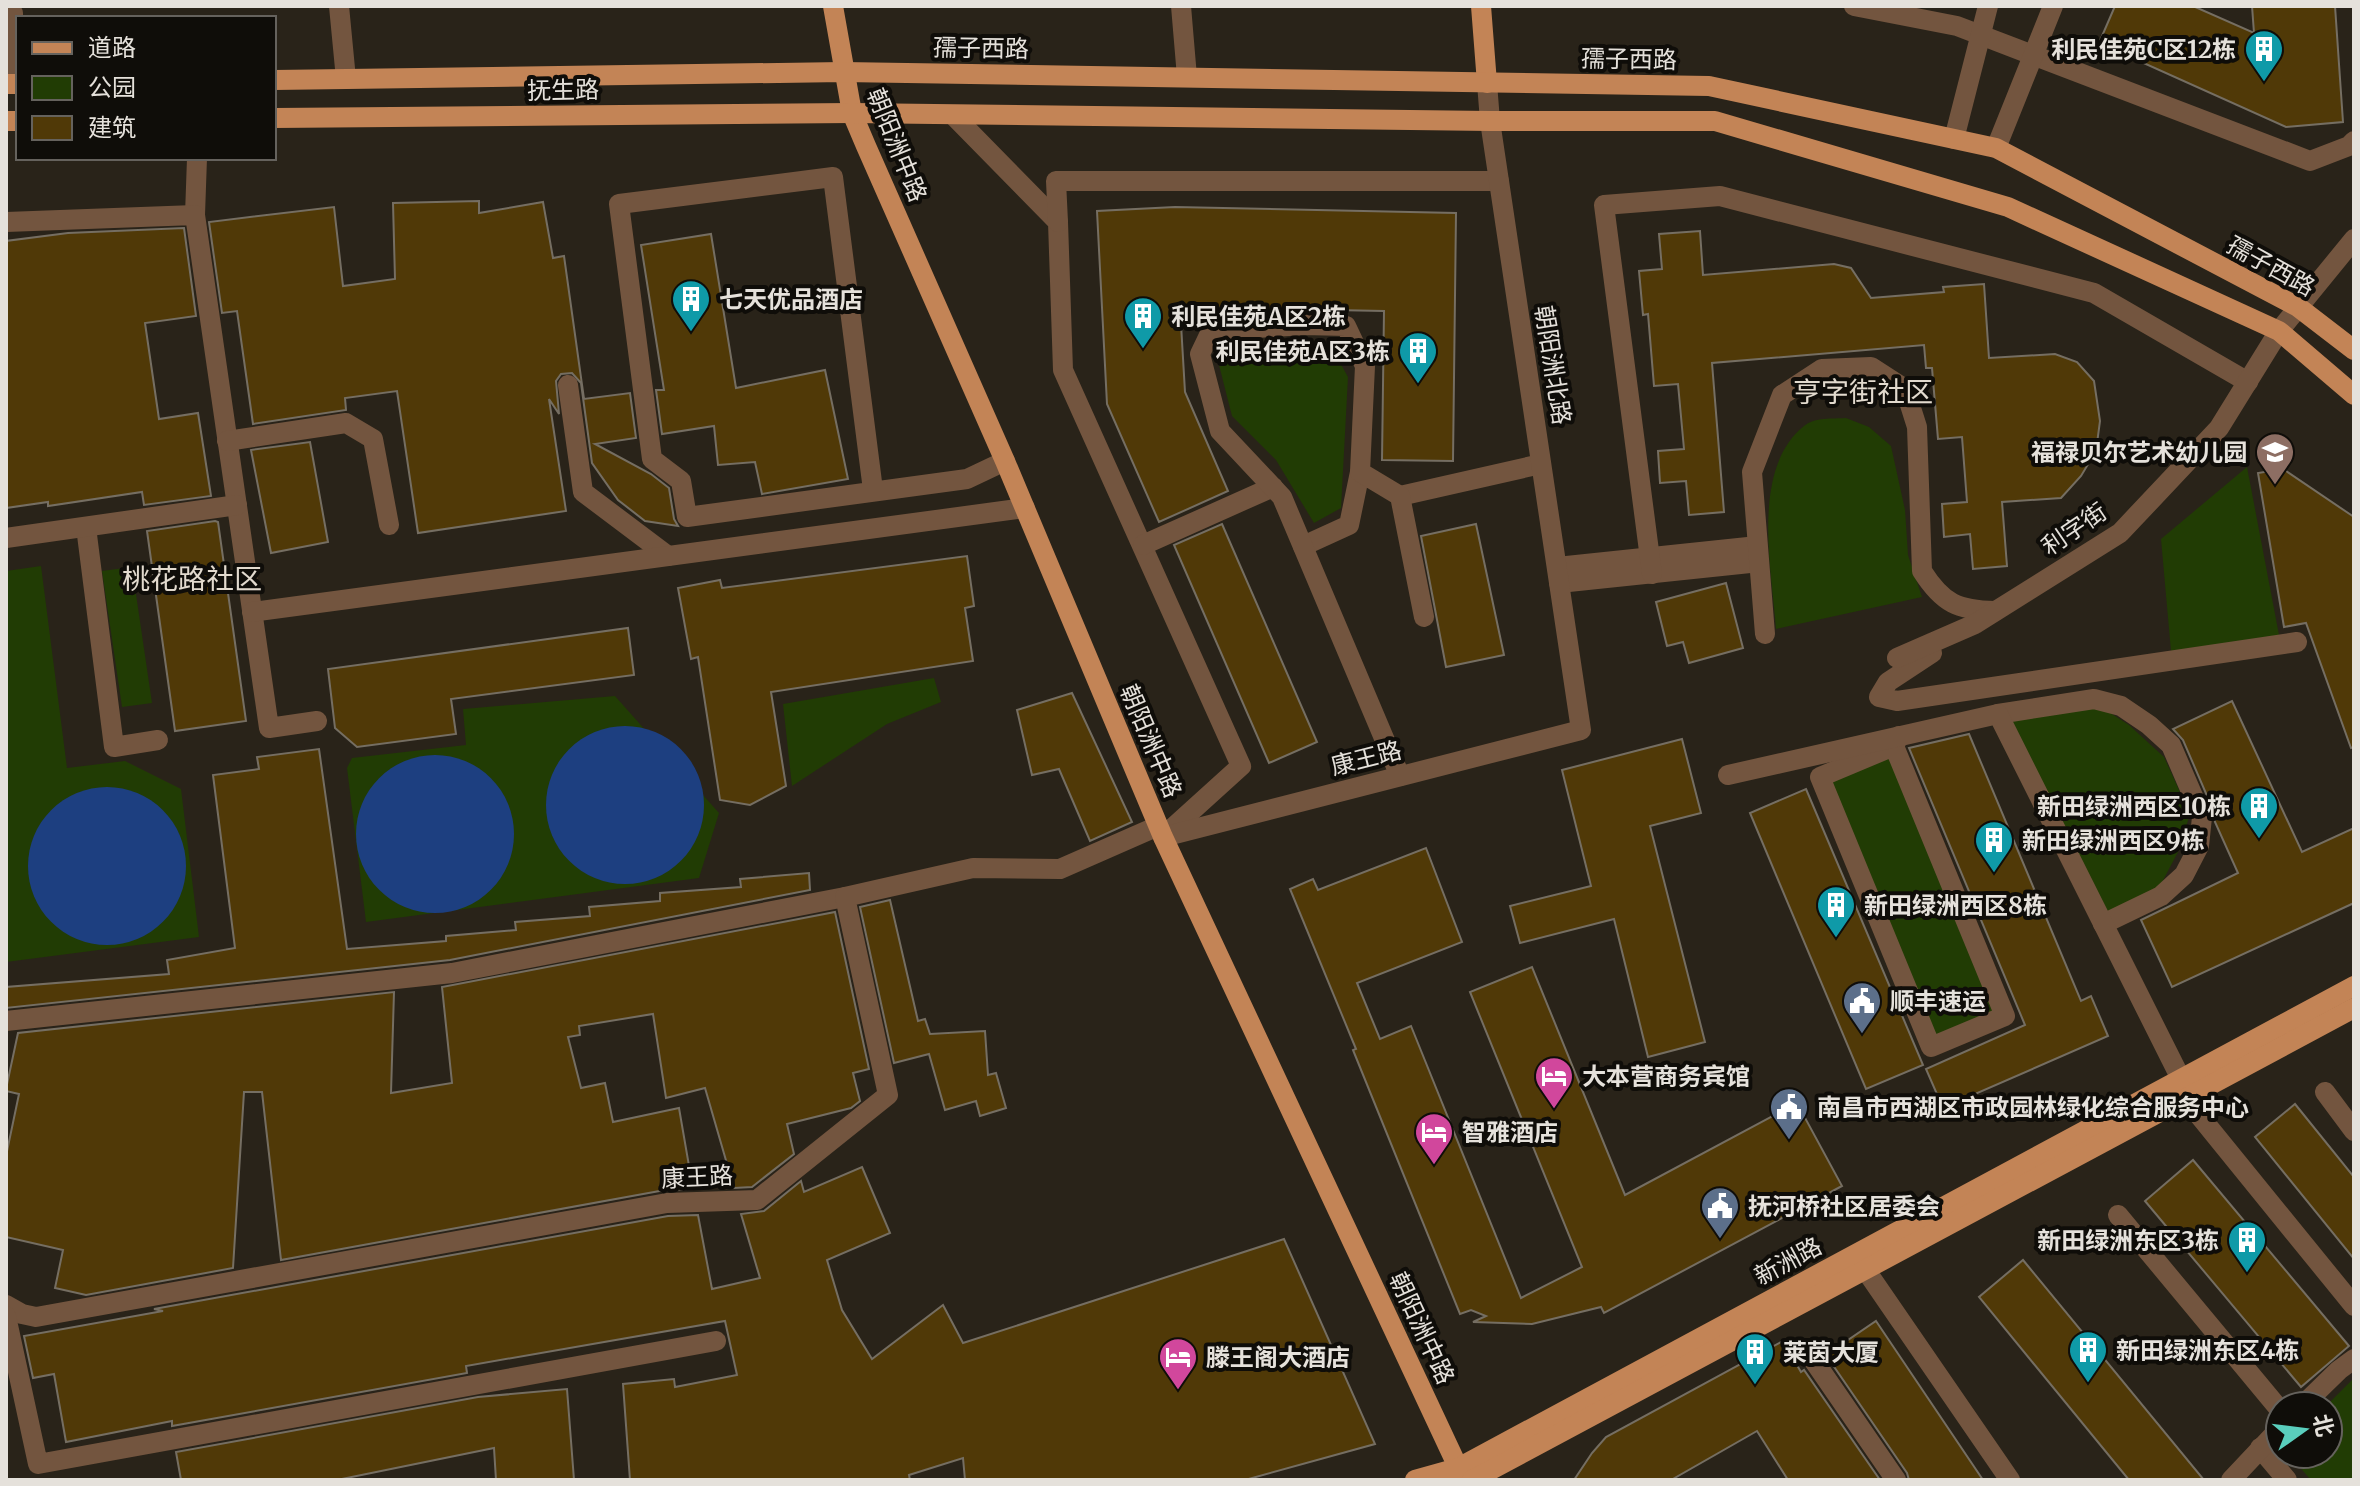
<svg xmlns="http://www.w3.org/2000/svg" width="2360" height="1486" font-family="Merriweather,'Noto Sans SC',serif">
<rect width="100%" height="100%" fill="#292319"/>
<!-- green -->
<g fill="#213c04">
<polygon points="1229,348 1332,348 1348,377 1341,508 1314,523 1276,460 1232,416 1219,365"/>
<path d="M1846,418L1869,427L1891,446L1905,510L1908,555L1922,597L1776,629C1772,571 1750,469 1804,426C1815,417 1832,419 1846,418Z"/>
<polygon points="2247,467 2279,635 2171,651 2161,539"/>
<polygon points="41,566 67,768 125,761 181,789 199,937 6,962 6,571"/>
<polygon points="132,567 152,703 122,707 102,571"/>
<polygon points="934,678 941,702 887,724 792,786 783,704"/>
<polygon points="615,696 719,813 699,878 366,922 347,768 352,758 466,745 463,709"/>
<polygon points="2101,707 2129,725 2164,757 2190,814 2178,852 2160,886 2107,913 2009,720"/>
<polygon points="1893,747 2004,1015 1933,1045 1822,776"/>
<polygon points="2354,1378 2354,1480 2311,1480 2288,1454 2328,1454 2328,1406 2326,1406"/>
</g>
<!-- water -->
<g fill="#1d3f80">
<circle cx="625" cy="805" r="79"/>
<circle cx="435" cy="834" r="79"/>
<circle cx="107" cy="866" r="79"/>
</g>
<!-- building -->
<g fill="#503907" stroke="#756e62" stroke-width="2">
<polygon points="2115,6 2193,6 2254,33 2252,6 2335,6 2343,122 2286,127 2099,43"/>
<polygon points="479,201 479,213 543,202 553,258 564,256 584,399 630,393 636,438 595,444 651,474 669,488 674,519 678,526 645,521 618,500 592,463 581,383 572,373 561,374 556,381 559,414 549,399 566,511 418,533 397,391 345,398 346,410 253,424 237,311 222,313 209,222 334,207 343,286 395,279 393,203"/>
<polygon points="1175,207 1456,213 1453,461 1382,460 1384,311 1180,307 1185,392 1228,491 1159,522 1107,404 1097,211"/>
<polygon points="184,228 196,316 145,323 159,419 198,413 211,496 144,505 142,492 48,506 48,502 6,508 6,241 68,233"/>
<polygon points="1700,231 1703,275 1834,264 1851,268 1871,298 1944,292 1943,287 1984,284 1989,358 2055,354 2077,362 2094,381 2100,421 2096,451 2081,476 2061,498 2002,502 2007,566 1973,569 1970,534 1944,537 1942,504 1967,502 1962,437 1938,439 1932,368 1926,368 1924,345 1712,363 1724,512 1689,515 1686,481 1660,483 1658,451 1684,449 1678,384 1654,386 1648,314 1643,315 1639,271 1662,269 1659,234"/>
<polygon points="711,234 736,388 825,370 848,479 762,494 755,462 718,465 714,426 662,434 656,390 664,390 641,245"/>
<polygon points="310,442 328,542 271,553 251,450"/>
<polygon points="2283,469 2354,517 2354,747 2351,748 2306,623 2284,627 2258,473"/>
<polygon points="215,521 218,522 246,721 175,731 147,531"/>
<polygon points="1222,524 1317,742 1269,763 1174,545"/>
<polygon points="1476,524 1504,655 1446,667 1421,536"/>
<polygon points="967,556 974,606 965,608 973,661 771,692 786,786 750,805 720,800 698,657 691,659 678,588 720,580 722,588"/>
<polygon points="1726,583 1743,648 1689,663 1683,642 1667,646 1656,602"/>
<polygon points="628,628 634,675 451,699 456,734 357,747 335,728 328,669"/>
<polygon points="1072,693 1132,822 1090,841 1059,769 1032,775 1017,710"/>
<polygon points="2232,701 2302,852 2354,828 2354,903 2172,987 2141,920 2238,873 2215,822 2214,812 2183,740 2173,729"/>
<polygon points="1969,734 2081,1001 2091,996 2108,1036 1943,1108 1926,1069 2025,1025 1909,748"/>
<polygon points="1682,739 1701,813 1650,826 1705,1042 1648,1057 1614,919 1520,943 1510,906 1591,886 1562,770"/>
<polygon points="319,749 347,949 446,941 446,936 516,930 515,922 590,916 589,907 660,901 660,893 741,887 740,879 809,873 810,890 450,960 6,1008 6,987 169,974 167,960 235,948 213,775 259,769 257,757"/>
<polygon points="1806,789 1923,1065 1866,1089 1750,813"/>
<polygon points="1426,848 1462,942 1357,983 1380,1039 1411,1026 1521,1298 1582,1267 1470,992 1532,967 1625,1195 1797,1103 1842,1186 1604,1313 1601,1307 1532,1324 1473,1322 1486,1316 1471,1310 1460,1314 1353,1050 1356,1049 1290,889 1313,879 1318,890"/>
<polygon points="890,900 918,1021 925,1019 930,1034 985,1031 988,1075 996,1073 1006,1108 980,1116 976,1101 945,1110 929,1054 894,1063 860,907"/>
<polygon points="835,912 869,1069 853,1073 860,1101 851,1108 787,1124 794,1154 752,1187 734,1188 705,1088 666,1098 653,1014 579,1026 580,1035 568,1037 581,1088 605,1083 613,1122 679,1108 693,1189 665,1190 281,1260 262,1092 244,1092 233,1268 86,1295 55,1288 63,1250 6,1237 6,1156 19,1094 6,1091 6,1089 18,1033 394,992 391,1093 452,1083 442,987"/>
<polygon points="2295,1104 2354,1177 2354,1259 2255,1137"/>
<polygon points="2193,1160 2349,1346 2301,1387 2145,1201"/>
<polygon points="862,1167 890,1233 827,1260 842,1310 872,1359 943,1305 963,1343 1284,1239 1375,1444 1245,1480 965,1480 963,1458 909,1475 910,1480 630,1480 623,1384 674,1379 675,1387 737,1375 725,1321 466,1366 467,1373 172,1426 172,1421 66,1442 54,1374 33,1378 24,1336 163,1311 154,1309 668,1216 698,1215 712,1289 760,1278 741,1214 764,1211 801,1181 804,1192"/>
<polygon points="2023,1260 2204,1480 2129,1480 1979,1297"/>
<polygon points="1876,1321 1983,1480 1909,1480 1907,1473 1826,1355"/>
<polygon points="1783,1341 1801,1372 1804,1370 1880,1480 1788,1480 1757,1431 1671,1480 1574,1480 1592,1453 1606,1437"/>
<polygon points="567,1389 574,1480 496,1480 494,1448 337,1480 181,1480 176,1452 478,1397"/>
</g>
<g fill="none" stroke-linecap="round" stroke-linejoin="round">
<!-- minor -->
<g stroke="#73553f" stroke-width="20">
<polyline points="8,6 13,13 14,84"/>
<polyline points="339,6 346,79"/>
<polyline points="1181,6 1187,77"/>
<polyline points="1854,6 1957,26 2310,161 2349,146 2354,141"/>
<polyline points="953,115 1058,222 1063,370 1241,766 1166,834"/>
<polyline points="1954,139 1988,6"/>
<polyline points="1996,148 2053,6"/>
<polyline points="195,215 197,158"/>
<polyline points="6,222 195,215 269,728 317,721"/>
<polyline points="1058,222 1056,181 1499,181"/>
<polyline points="568,385 583,492 668,556"/>
<polyline points="227,441 346,423 373,439 389,525"/>
<polyline points="873,490 833,177 619,204 652,459 681,481 687,517 967,479 1005,461"/>
<polyline points="1400,496 1541,464"/>
<polyline points="86,527 114,747 158,740"/>
<polyline points="6,538 237,505"/>
<polyline points="1143,545 1273,487"/>
<polyline points="1303,546 1349,525 1360,472"/>
<polyline points="1557,567 1748,547 1750,563 1559,583"/>
<polyline points="1652,574 1604,205 1720,196 2094,293 2248,382"/>
<polyline points="252,612 1025,508"/>
<path d="M1765,634L1752,472L1782,395L1822,369L1871,367L1905,389L1917,427L1922,571C1943,604 1958,610 1995,611"/>
<polyline points="1932,653 1888,682 1879,697 1897,701 2297,642"/>
<polyline points="1897,658 1975,624 2120,533 2219,428 2279,331 2354,239"/>
<polyline points="1998,714 2094,699 2121,706 2149,725 2171,745 2202,817 2199,846 2184,875 2161,896 2103,924"/>
<polyline points="1894,746 2005,1016 1931,1047 1820,777 1894,746 1899,736"/>
<polyline points="1728,775 1998,714 2181,1079"/>
<polyline points="1400,776 1282,497 1220,431 1200,354 1211,331 1304,325 1346,326 1365,366 1360,472 1400,496 1424,617"/>
<polyline points="1163,837 1581,730 1490,121 1487,83"/>
<polyline points="6,1021 452,973 845,897"/>
<polyline points="2325,1092 2354,1131"/>
<polyline points="2185,1098 2354,1306"/>
<polyline points="2118,1215 2280,1410"/>
<polyline points="1865,1269 2010,1480"/>
<polyline points="6,1305 22,1314 36,1317 667,1203 757,1200 888,1095 845,897 973,868 1060,869 1158,826"/>
<polyline points="6,1316 38,1464 716,1341"/>
<polyline points="1812,1358 1896,1480"/>
<polyline points="2302,1406 2339,1370 2354,1359"/>
<polyline points="2260,1448 2287,1480"/>
<polyline points="2231,1480 2280,1428"/>
</g>
<!-- major -->
<g stroke="#c38456" stroke-width="20">
<polyline points="833,6 852,113 866,146 1005,461 1163,837 1464,1480"/>
<polyline points="1481,6 1487,83"/>
<polyline points="274,80 843,72 1709,86 1996,148 2298,307 2354,350"/>
<polyline points="6,84 18,84"/>
<polyline points="274,118 852,113 1490,121 1715,121 2008,207 2279,331 2354,395"/>
<polyline points="6,121 18,121"/>
<polyline points="1415,1480 1458,1468 2354,986"/>
<polyline points="1472,1480 2354,1008"/>
</g>
</g>
<!-- icons -->
<defs>
<symbol id="building-pin" viewBox="-11 -11 22 30"><path d="M0 17L-7.5 6A9.5 9.5 0 1 1 7.5 6Z" fill="#0f9aa8" stroke="#0f0d09"/><path d="M-4-6H4V6H1V3H-1V6H-4ZM-2.5-4.3h1.7v1.8h-1.7ZM.8-4.3h1.7v1.8H.8ZM-2.5-1h1.7V.8h-1.7ZM.8-1h1.7V.8H.8Z" fill="#fff"/></symbol>
<symbol id="school-pin" viewBox="-11 -11 22 30"><path d="M0 17L-7.5 6A9.5 9.5 0 1 1 7.5 6Z" fill="#8d6e63" stroke="#0f0d09"/><path d="M0-5L7-2L0 1L-7-2ZM-4 1L0 2.5L4 1V4Q0 6-4 4Z" fill="#fff"/></symbol>
<symbol id="civic-pin" viewBox="-11 -11 22 30"><path d="M0 17L-7.5 6A9.5 9.5 0 1 1 7.5 6Z" fill="#5c6f8a" stroke="#0f0d09"/><path d="M-.6-6.5H3V-4.5H.6V-3L4-1V1h2V6H-6V1h2V-1L-.6-3ZM-1.2 2.5V6h2.4V2.5Z" fill="#fff"/></symbol>
<symbol id="hotel-pin" viewBox="-11 -11 22 30"><path d="M0 17L-7.5 6A9.5 9.5 0 1 1 7.5 6Z" fill="#d1479c" stroke="#0f0d09"/><path d="M-6-4.5h1.5V1H6V5H4.5V3h-9V5H-6ZM-4 0a1.8 1.8 0 1 1 3.6 0ZM.5 0V-2.5h3Q6-2.5 6 0Z" fill="#fff"/></symbol>
</defs>
<g fill-rule="evenodd">
<use href="#building-pin" x="2242" y="27" width="44" height="60"/>
<use href="#building-pin" x="669" y="277" width="44" height="60"/>
<use href="#building-pin" x="1121" y="294" width="44" height="60"/>
<use href="#building-pin" x="1396" y="329" width="44" height="60"/>
<use href="#school-pin" x="2253" y="430" width="44" height="60"/>
<use href="#building-pin" x="2237" y="784" width="44" height="60"/>
<use href="#building-pin" x="1972" y="818" width="44" height="60"/>
<use href="#building-pin" x="1814" y="883" width="44" height="60"/>
<use href="#civic-pin" x="1840" y="979" width="44" height="60"/>
<use href="#hotel-pin" x="1532" y="1054" width="44" height="60"/>
<use href="#civic-pin" x="1767" y="1085" width="44" height="60"/>
<use href="#hotel-pin" x="1412" y="1110" width="44" height="60"/>
<use href="#civic-pin" x="1698" y="1184" width="44" height="60"/>
<use href="#building-pin" x="2225" y="1218" width="44" height="60"/>
<use href="#building-pin" x="2066" y="1328" width="44" height="60"/>
<use href="#building-pin" x="1733" y="1330" width="44" height="60"/>
<use href="#hotel-pin" x="1156" y="1335" width="44" height="60"/>
</g>
<g text-anchor="middle" dominant-baseline="central" stroke-width="8" stroke-linejoin="round" paint-order="stroke">
<!-- street labels -->
<g font-size="24" fill="#e5e1db" stroke="#0f0d09">
<text transform="translate(981 48) rotate(1)">孺子西路</text>
<text transform="translate(1629 59) rotate(1)">孺子西路</text>
<text transform="translate(563 90) rotate(-1)">抚生路</text>
<text transform="translate(897 145) rotate(68)">朝阳洲中路</text>
<text transform="translate(2271 266) rotate(29)">孺子西路</text>
<text transform="translate(1553 365) rotate(81)">朝阳洲北路</text>
<text transform="translate(2074 529) rotate(-34)">利字街</text>
<text transform="translate(1151 741) rotate(67)">朝阳洲中路</text>
<text transform="translate(1366 758) rotate(-14)">康王路</text>
<text transform="translate(697 1177) rotate(-3)">康王路</text>
<text transform="translate(1788 1261) rotate(-28)">新洲路</text>
<text transform="translate(1422 1328) rotate(65)">朝阳洲中路</text>
</g>
<!-- poi labels -->
<g font-size="24" font-weight="bold" fill="#e5e1db" stroke="#0f0d09" text-anchor="start">
<text x="2236" y="49" text-anchor="end">利民佳苑C区12栋</text>
<text x="719" y="299">七天优品酒店</text>
<text x="1171" y="316">利民佳苑A区2栋</text>
<text x="1390" y="351" text-anchor="end">利民佳苑A区3栋</text>
<text x="2247" y="452" text-anchor="end">福禄贝尔艺术幼儿园</text>
<text x="2231" y="806" text-anchor="end">新田绿洲西区10栋</text>
<text x="2022" y="840">新田绿洲西区9栋</text>
<text x="1864" y="905">新田绿洲西区8栋</text>
<text x="1890" y="1001">顺丰速运</text>
<text x="1582" y="1076">大本营商务宾馆</text>
<text x="1817" y="1107">南昌市西湖区市政园林绿化综合服务中心</text>
<text x="1462" y="1132">智雅酒店</text>
<text x="1748" y="1206">抚河桥社区居委会</text>
<text x="2219" y="1240" text-anchor="end">新田绿洲东区3栋</text>
<text x="2116" y="1350">新田绿洲东区4栋</text>
<text x="1783" y="1352">莱茵大厦</text>
<text x="1206" y="1357">滕王阁大酒店</text>
</g>
<!-- quarter labels -->
<g font-size="28" fill="#e2dace" stroke="#0f0d09">
<text x="1863" y="392">亨字街社区</text>
<text x="192" y="579">桃花路社区</text>
</g>
</g>
<!-- border -->
<rect width="2360" height="1486" fill="none" stroke="#e5e1db" stroke-width="16"/>
<!-- legend -->
<rect x="16" y="16" width="260" height="144" fill="#0f0d09" stroke="#65625d" stroke-width="2"/>
<rect x="32" y="42" width="40" height="12" fill="#c38456" stroke="#65625d" stroke-width="2"/>
<text x="88" y="56" font-size="24" fill="#e5e1db">道路</text>
<rect x="32" y="76" width="40" height="24" fill="#213c04" stroke="#65625d" stroke-width="2"/>
<text x="88" y="96" font-size="24" fill="#e5e1db">公园</text>
<rect x="32" y="116" width="40" height="24" fill="#503907" stroke="#65625d" stroke-width="2"/>
<text x="88" y="136" font-size="24" fill="#e5e1db">建筑</text>
<!-- north arrow -->
<g transform="translate(2304 1430) rotate(76)"><circle r="38" fill="#0f0d09" stroke="#65625d" stroke-width="2"/>
<path d="M0-6L14 30L0 20L-14 30Z" fill="#5acebd"/>
<text y="-12" font-size="22" font-weight="bold" text-anchor="middle" fill="#e5e1db">北</text>
</g>
</svg>
